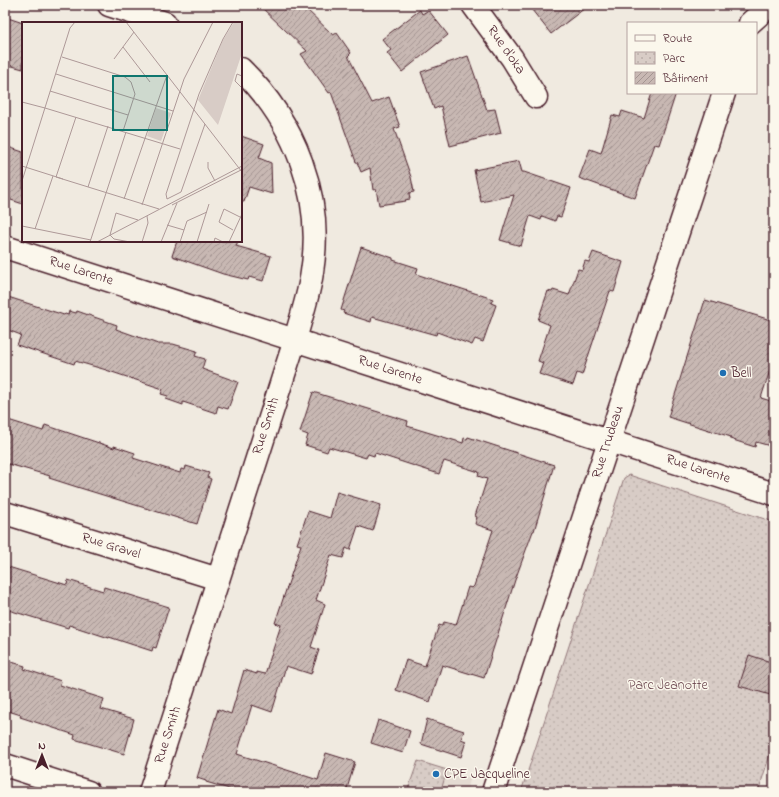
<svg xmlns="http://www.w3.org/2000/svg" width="779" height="797" font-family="'Indie Flower',sans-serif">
<defs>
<pattern id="park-dots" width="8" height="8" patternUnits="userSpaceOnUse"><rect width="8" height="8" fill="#d8ccc6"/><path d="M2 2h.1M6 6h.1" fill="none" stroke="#bbafaa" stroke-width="1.8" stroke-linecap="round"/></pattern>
<pattern id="building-hatch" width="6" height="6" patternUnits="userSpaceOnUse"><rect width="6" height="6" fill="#c8b8b3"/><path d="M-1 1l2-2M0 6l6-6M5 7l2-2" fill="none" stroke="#a49592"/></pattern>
</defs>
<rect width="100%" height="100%" fill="#f0eae0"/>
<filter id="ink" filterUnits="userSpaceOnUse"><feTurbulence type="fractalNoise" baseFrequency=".025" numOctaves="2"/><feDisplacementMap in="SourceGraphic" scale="8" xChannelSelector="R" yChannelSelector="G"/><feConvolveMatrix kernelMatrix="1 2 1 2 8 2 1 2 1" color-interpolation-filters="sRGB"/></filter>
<g filter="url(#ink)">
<!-- built -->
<polygon fill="#e4dbd2" points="418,761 471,778 466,792 407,792"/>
<!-- park -->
<g fill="url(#park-dots)" stroke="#917678">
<polygon points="629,475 774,522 774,742 758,792 521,792 624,478"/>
<polygon points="418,761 447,770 442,787 457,792 407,792"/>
</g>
<!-- building -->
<g fill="url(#building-hatch)" stroke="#4a1f2b">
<polygon points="259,5 302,5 333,35 337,33 351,53 348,56 372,103 389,97 400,127 394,129 411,177 414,192 409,193 410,199 405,200 406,201 379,205 376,189 373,190 370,168 361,172 357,162 356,162 331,92 329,93 301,54 307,51"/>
<polygon points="528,5 589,5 551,34"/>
<polygon points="420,10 422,14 427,11 428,12 429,11 448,35 402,72 387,53 391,50 382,39"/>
<polygon points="5,17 23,23 23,69 5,64"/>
<polygon points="468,56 487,110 495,109 501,133 450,146 441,106 434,109 421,72"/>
<polygon points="652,93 676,93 659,145 654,144 635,198 579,178 590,149 601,153 612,115 620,117 622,111 644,118"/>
<polygon points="241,136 264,144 259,158 271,163 272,194 249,187 244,202 241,201"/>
<polygon points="5,146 23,152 23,204 5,198"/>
<polygon points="519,161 522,172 524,172 571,188 561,217 557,216 555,221 542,216 541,220 530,216 521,246 500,240 514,195 481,202 474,170"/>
<polygon points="177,241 238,241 236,246 271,256 263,281 249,277 248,280 223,274 172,256"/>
<polygon points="361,247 393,258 393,260 418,268 416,274 493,299 491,303 496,305 483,342 475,339 472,345 437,332 436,335 372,317 371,322 343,313 344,311 341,310"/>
<polygon points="593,252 623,262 614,292 610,291 582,375 577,373 573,385 539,374 543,363 538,361 550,325 538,320 548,291 552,292 553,290 569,295 578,269 582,270 585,261 589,262"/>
<polygon points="5,296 64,315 65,314 68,315 69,311 76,313 77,311 117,325 116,329 158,344 173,344 197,351 195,356 205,359 202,369 238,382 228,409 218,406 216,413 183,402 183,405 166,399 168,396 161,394 163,389 103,369 75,361 74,364 17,345 21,335 5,329"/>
<polygon points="705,300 774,321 774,358 761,398 774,402 774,447 756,442 755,447 730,439 731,437 668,417"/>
<polygon points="313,392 408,421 407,426 463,443 464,438 467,439 468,437 554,465 534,531 533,531 515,580 484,678 442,665 430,702 396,690 406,660 425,666 439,625 442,626 444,622 456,625 468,587 472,588 474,586 493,530 475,524 477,517 475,516 487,479 478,476 479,472 444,461 439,474 375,453 374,456 368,454 366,458 329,447 327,452 305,445 308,435 300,432"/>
<polygon points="5,419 43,431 45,425 114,448 114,446 135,453 133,458 180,473 181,469 185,470 186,466 209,473 207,477 211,479 197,524 77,487 49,478 50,476 5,463"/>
<polygon points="337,492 381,505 373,531 358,526 350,550 346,548 343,558 331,555 316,600 325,604 311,647 319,650 311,674 286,666 272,712 252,705 237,754 318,780 326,753 355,762 346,792 239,792 206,782 206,781 197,778 218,709 231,714 244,670 257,674 257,672 265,674 281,625 275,623 301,545 297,544 308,511 330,518"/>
<polygon points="5,566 67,585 68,580 103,591 104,587 169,607 156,648 153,647 152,651 109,637 109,638 69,625 68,628 5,609"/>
<polygon points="749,655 774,663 774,696 739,686"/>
<polygon points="5,660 25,666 24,669 61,681 60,685 104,699 101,709 134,719 124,754 74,739 75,735 20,717 21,715 5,710"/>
<polygon points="427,719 464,731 461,739 466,741 461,757 421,744"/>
<polygon points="378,720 410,731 403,753 371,743"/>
</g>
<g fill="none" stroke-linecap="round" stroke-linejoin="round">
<defs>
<g id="minor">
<polyline points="109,5 165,23"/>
<polyline points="473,5 512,58 536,97"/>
<polyline points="750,23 770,5"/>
<polyline points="5,247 774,494"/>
<polyline points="5,513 218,579"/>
<polyline points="5,765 88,792"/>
<path d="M150,792L295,340C301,317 309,295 312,272C324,196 295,122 241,69"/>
<polyline points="493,792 724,93"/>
</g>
</defs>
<!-- minor casing -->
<use href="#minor" stroke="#4a1f2b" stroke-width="25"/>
<!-- minor -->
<use href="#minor" stroke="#fbf7ec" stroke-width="22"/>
</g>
</g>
<!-- markers -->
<g fill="#1f6fb2" stroke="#fbf7ec" stroke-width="1.5">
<circle cx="723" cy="373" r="4"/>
<circle cx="436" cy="774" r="4"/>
</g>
<g text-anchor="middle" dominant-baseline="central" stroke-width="3" stroke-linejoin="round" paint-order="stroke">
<!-- street labels -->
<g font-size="14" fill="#4a1f2b" stroke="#fbf7ec">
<text transform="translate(506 50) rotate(55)">Rue d'oka</text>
<text transform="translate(81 271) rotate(18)">Rue Larente</text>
<text transform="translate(390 370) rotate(18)">Rue Larente</text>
<text transform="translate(266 426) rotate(-72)">Rue Smith</text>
<text transform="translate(608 442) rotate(-72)">Rue Trudeau</text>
<text transform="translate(698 469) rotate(18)">Rue Larente</text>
<text transform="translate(111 546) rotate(17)">Rue Gravel</text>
<text transform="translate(168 735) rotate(-72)">Rue Smith</text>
</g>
<!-- poi labels -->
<g font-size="14" fill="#4a1f2b" stroke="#fbf7ec" text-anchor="start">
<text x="731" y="373">Bell</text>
<text x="444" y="774">CPE Jacqueline</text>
</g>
<!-- park labels -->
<g font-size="14" fill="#6e4a52" stroke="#fbf7ec">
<text x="668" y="685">Parc Jeanotte</text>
</g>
</g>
<!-- overview -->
<g transform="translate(22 22)">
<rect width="220" height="220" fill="#f0eae0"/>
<path d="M212,0H220V31L196,103L176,78L201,18ZM134,86L149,91L139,119L125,114Z" fill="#d8ccc6"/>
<path fill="none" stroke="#ae9998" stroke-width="1" d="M104,0L220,150M101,25L128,60M40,35L103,55L109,60L113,72L101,109M92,37L112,10M34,52L151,89M220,54L215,52L213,59L220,66M28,69L106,93M0,80L23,86M23,86L158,127M183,102L159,170L145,177L144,172L177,72L201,17L211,0M186,140V146L193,159M0,144L41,157M34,155L137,187M34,155L54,95M0,159L48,6L53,0M66,165L86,104M102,177L145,53M120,183L162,57L191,0M150,183L219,148M145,203L162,208M0,204L69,218M13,207L31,154M211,208L197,200L202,187L218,195M68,220L104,110M75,220L220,144M108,220L92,217L88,213L94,191L116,198M120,220L126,201L125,194M139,220L155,181M158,220L165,199L185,190M175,220L187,182M192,220L193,216L201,220M207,220L220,192"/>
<path fill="#0f766e" fill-opacity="0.15" stroke="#0f766e" stroke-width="2" d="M91,54H145V108H91Z"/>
<rect width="220" height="220" fill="none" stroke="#4a1f2b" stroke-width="2"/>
</g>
<!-- margin -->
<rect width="779" height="797" fill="none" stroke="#fbf7ec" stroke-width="20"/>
<rect x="10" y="10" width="759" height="777" fill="none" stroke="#4a1f2b" stroke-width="1.5" filter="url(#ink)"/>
<!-- legend -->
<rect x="627" y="22" width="130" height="72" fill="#fbf7ec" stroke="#b4a19f"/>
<rect x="635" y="35" width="20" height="6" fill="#fbf7ec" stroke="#b4a19f"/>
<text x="663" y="42" font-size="12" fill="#4a1f2b">Route</text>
<rect x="635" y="52" width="20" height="12" fill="url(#park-dots)" stroke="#b4a19f"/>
<text x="663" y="62" font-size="12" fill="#4a1f2b">Parc</text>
<rect x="635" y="72" width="20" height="12" fill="url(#building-hatch)" stroke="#b4a19f"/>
<text x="663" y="82" font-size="12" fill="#4a1f2b">Bâtiment</text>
<!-- north arrow -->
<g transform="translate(42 755)" stroke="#fbf7ec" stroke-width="3" paint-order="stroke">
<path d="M0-3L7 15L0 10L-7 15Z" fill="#4a1f2b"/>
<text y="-6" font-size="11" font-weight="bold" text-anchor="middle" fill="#4a1f2b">N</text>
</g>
</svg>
